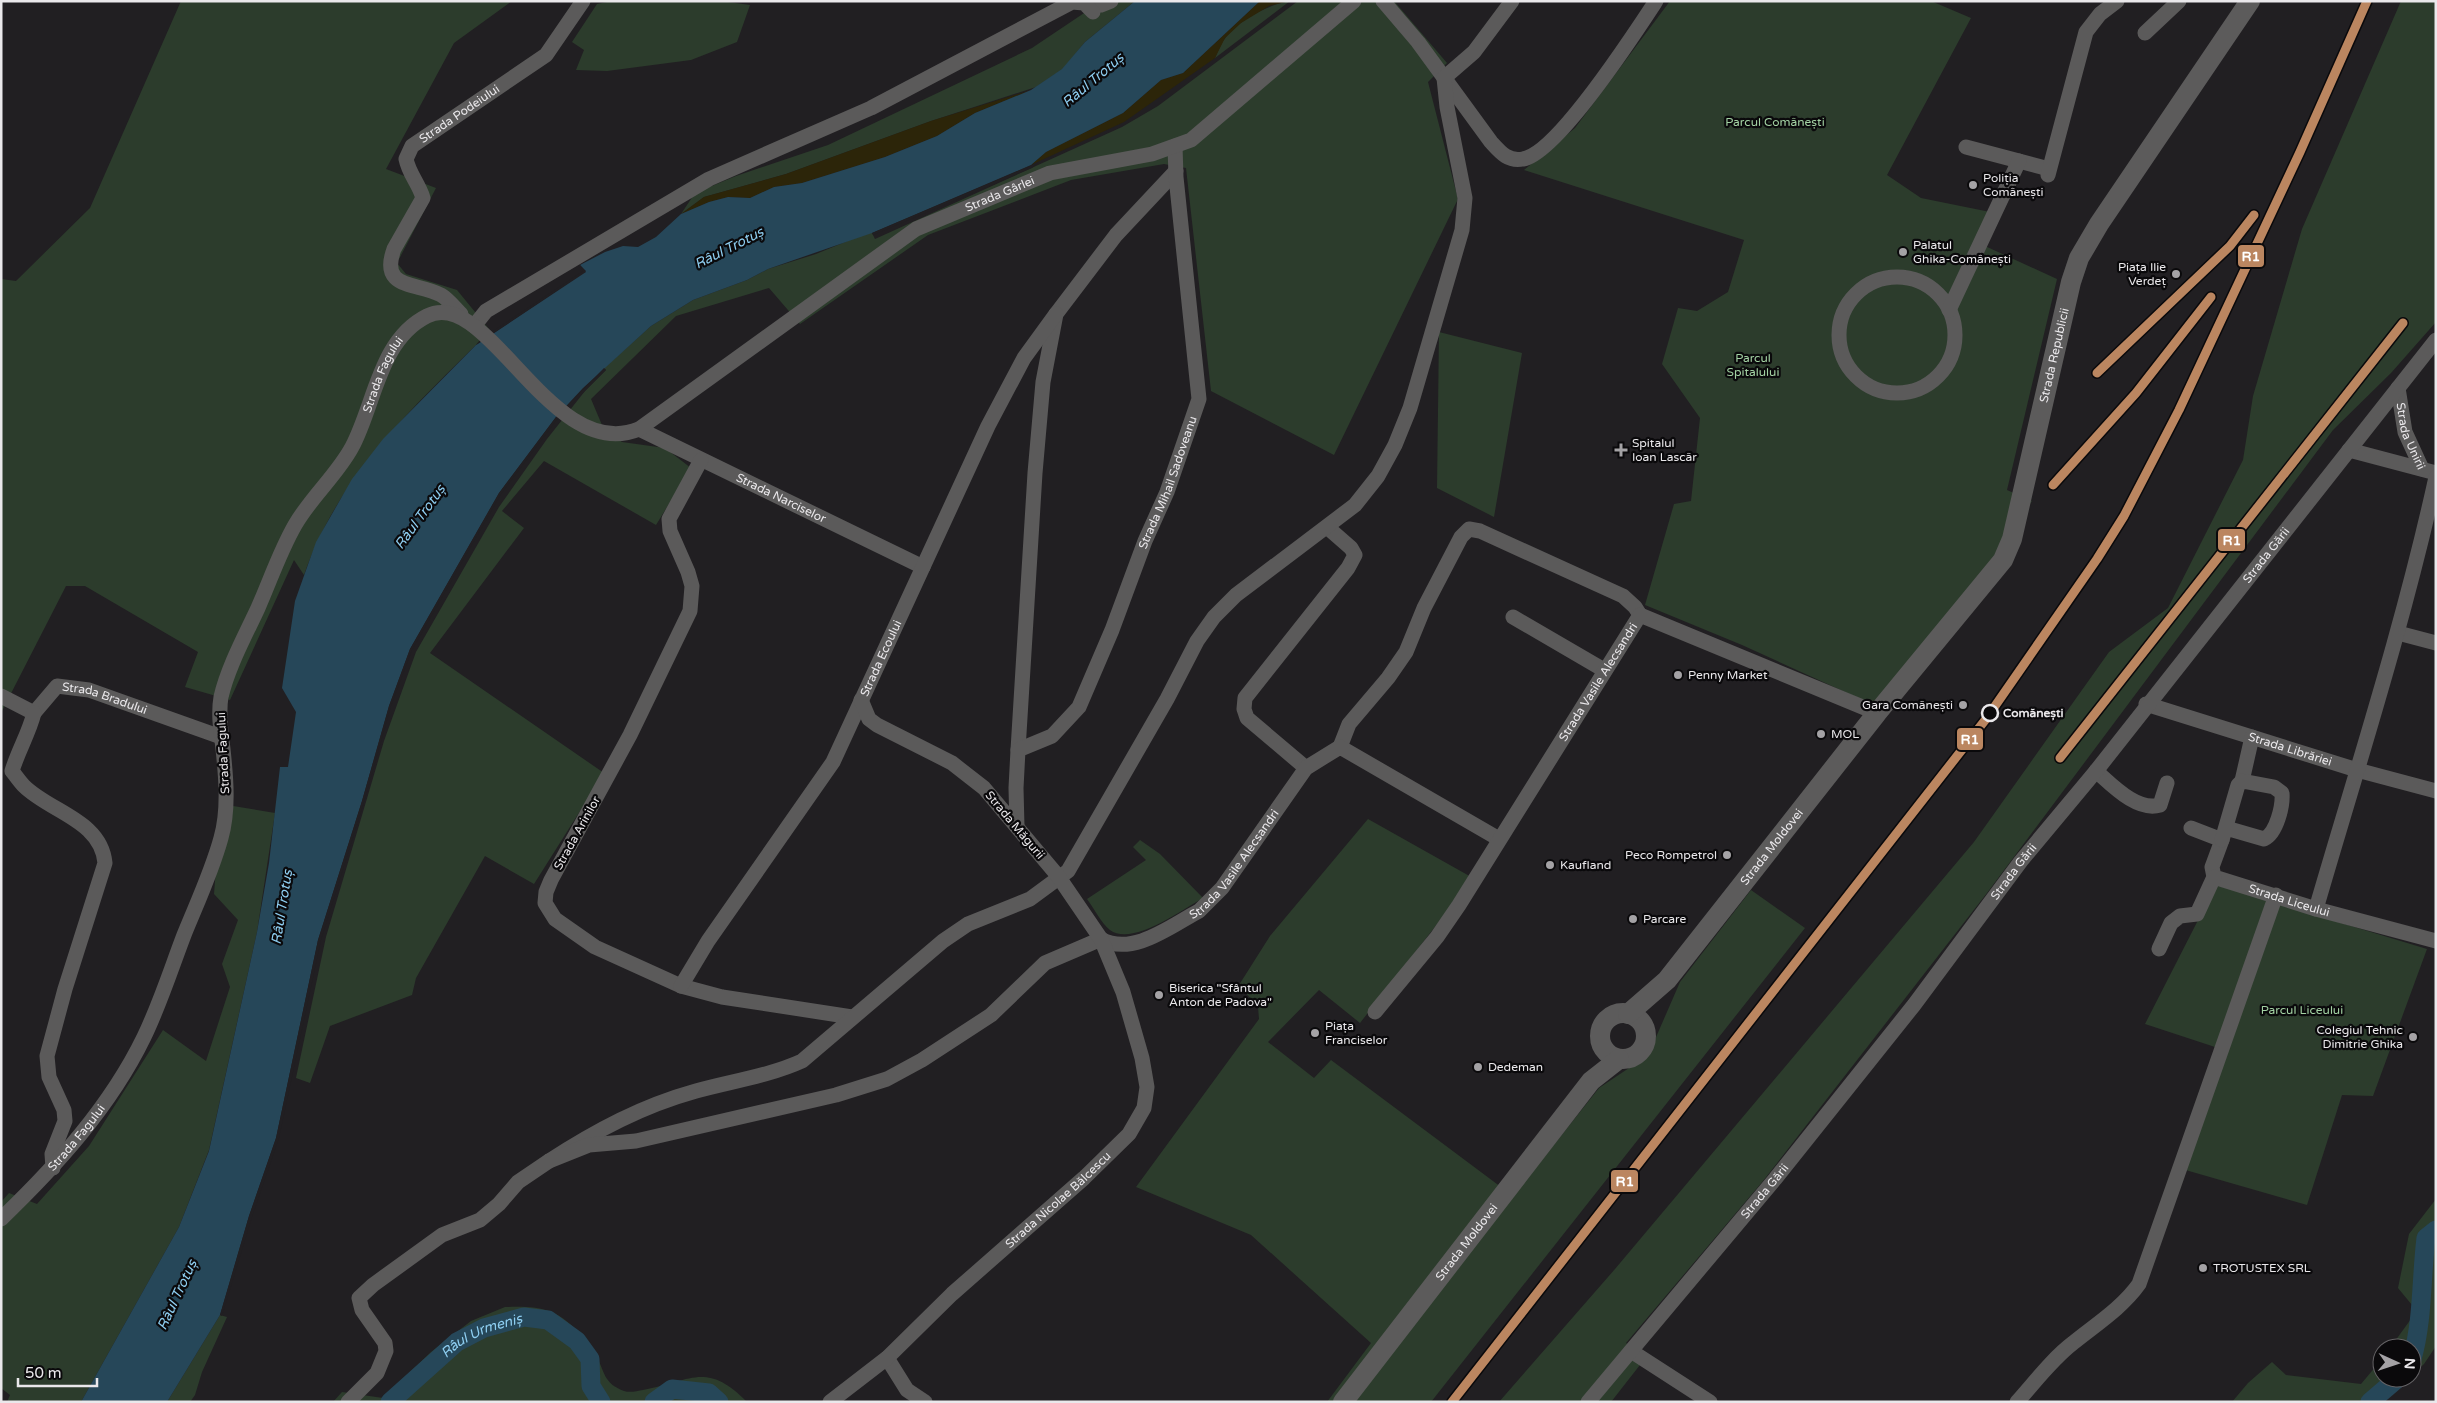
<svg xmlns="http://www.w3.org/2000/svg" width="2437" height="1403" font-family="'Varela Round',sans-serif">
<rect width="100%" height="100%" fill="#211f22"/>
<!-- green -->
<g fill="#2c3c2c">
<path d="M181,1H512L454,43L386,169L436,188L397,263L406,274L457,290L489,329L476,345C404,416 338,478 304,575L294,560L230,700L185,687L198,652L85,586H66L1,713V279L16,281L90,208Z"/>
<polygon points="612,1 721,1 750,5 737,42 691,60 607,71 576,70 584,50 572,42 597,4"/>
<polygon points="1102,1 1135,1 1085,42 1063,69 1036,87 931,121 786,174 704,197 681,214 695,193 736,176 828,145 1032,48"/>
<path d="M1290,1L1215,58C1218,51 1221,43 1226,37C1241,19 1267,5 1290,1Z"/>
<polygon points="1298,1 1394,1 1447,63 1428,82 1458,199 1334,455 1211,391 1186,168 1164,164 1071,180 928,235 800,324 769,288 676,316 591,399 602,425 622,442 665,448 691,468 656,525 544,461 502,511 524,528 430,653 604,773 534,884 485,856 416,978 412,995 330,1026 310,1083 296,1078 326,937 384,741 416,652 499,507 547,439 585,391 606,370 604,368 651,326 693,300 747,280 768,269 816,254 867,233 872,233 875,239 1122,127 1158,106"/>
<polygon points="1670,1 1931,1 1971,18 1887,175 1921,198 2000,214 1985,246 2057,279 2007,490 2032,501 1885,716 1867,702 1742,645 1645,605 1674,504 1691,501 1700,418 1662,364 1678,308 1697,311 1728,292 1744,240 1524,170 1575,128"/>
<polygon points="2401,1 2436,1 2436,322 2391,373 2333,430 1987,893 1763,1181 1626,1343 1647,1356 1611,1402 1499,1402 1615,1269 1974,842 2109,652 2168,608 2243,460 2253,396 2302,229"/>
<polygon points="1439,332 1522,353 1494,517 1437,488"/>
<polygon points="221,804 275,813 257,932 209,1150 179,1227 81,1402 7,1402 10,1395 1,1388 1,1202 9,1193 37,1204 89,1146 163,1030 206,1061 230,987 222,964 238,920 214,894"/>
<polygon points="1368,819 1473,878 1360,1023 1319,990 1268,1042 1314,1078 1331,1060 1513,1196 1599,1088 1635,1064 1650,1051 1680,982 1751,890 1805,928 1431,1402 1327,1402 1371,1343 1251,1235 1136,1187 1259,1019 1258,1007 1239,985 1270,936"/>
<path d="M1140,840L1160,854L1203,898C1183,909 1132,947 1110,930C1101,923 1094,908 1087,899L1146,860L1133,847Z"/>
<polygon points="2216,885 2427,949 2373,1096 2342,1095 2307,1205 2182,1169 2215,1047 2145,1024"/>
<polygon points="2436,1199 2436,1346 2424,1364 2412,1375 2412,1348 2390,1348 2411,1319 2412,1305 2398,1288 2409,1234"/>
<path d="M505,1307C539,1306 559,1308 582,1337C586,1342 592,1348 596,1355C605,1372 603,1383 624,1391C630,1393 637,1391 643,1390C690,1382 706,1360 747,1402H333L342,1392L383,1398L431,1352L471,1321Z"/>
<polygon points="220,1315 227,1317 202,1372 195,1395 190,1402 167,1402"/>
<polygon points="2382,1359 2382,1378 2409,1378 2384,1402 2232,1402 2248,1383 2272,1362 2286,1375 2361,1384"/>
</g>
<!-- sand -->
<g fill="#2c2509">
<polygon points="1260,1 1289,1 1269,6 1241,23 1225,38 1215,58 1124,122 1031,165 1046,152 1123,113 1161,80 1183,73"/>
<polygon points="1031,90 975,113 937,136 885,157 802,183 774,187 750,198 728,197 709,202 681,214 704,197 786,174 931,121"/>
</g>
<!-- water -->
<polygon fill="#264759" points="1135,1 1260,1 1183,73 1161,80 1123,113 1046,152 1031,165 872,233 768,269 747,280 693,300 651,326 583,388 556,417 499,493 410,649 389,706 362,801 318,940 276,1138 249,1216 220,1315 167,1402 81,1402 179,1227 209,1151 257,932 269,863 280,767 288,767 296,712 282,688 295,601 316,542 352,479 383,439 476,345 586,271 580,265 605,252 623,246 638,247 656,237 681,214 709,202 728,197 750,198 774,187 802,183 885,157 937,136 975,113 1031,90 1062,69 1085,42"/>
<!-- pier -->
<g fill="#211f22">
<polygon points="1039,162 1032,168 873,235 872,233"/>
<polygon points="580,265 586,272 476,345 481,339 583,271 578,266"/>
<polygon points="604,368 606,370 558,418 501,494 412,650 391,706 364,802 321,940 279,1138 252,1217 222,1316 220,1315 249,1216 276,1138 318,940 362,801 389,706 410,649 499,493 556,417"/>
</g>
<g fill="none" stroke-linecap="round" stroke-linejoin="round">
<!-- river -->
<g stroke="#264759" stroke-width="19">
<path d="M2412,1359C2423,1320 2421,1279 2426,1238L2436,1230"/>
<path id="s1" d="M390,1402L457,1342L484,1328L524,1317L548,1320L577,1341L590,1359L591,1386L601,1402"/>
<polyline points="654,1402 672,1389 709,1393 719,1402"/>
<polyline points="2370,1402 2398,1378"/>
</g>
<!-- minor -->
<g stroke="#5b5a5a" stroke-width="15">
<path d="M1383,1L1418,42L1491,142C1500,152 1508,162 1523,159C1557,153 1635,33 1656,1"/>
<polyline points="1084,3 1101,5 1111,1"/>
<polyline points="2145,33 2179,1"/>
<polyline points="1966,147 2049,169"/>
<polyline points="2048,175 2086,32 2100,14 2117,1"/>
<circle cx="1897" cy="335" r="58"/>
<polyline points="1949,310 2019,161"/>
<path id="s2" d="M461,314C455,308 448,299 441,295C417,282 379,290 394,249L423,198C419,184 409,174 406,159L412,146L546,55L583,1"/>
<polyline points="474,326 486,311 709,179 871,108 1072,2 1084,3 1093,12"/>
<path id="s3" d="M2398,388L2405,432L2422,469"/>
<path id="s4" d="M639,429L923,567"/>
<polyline points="2349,450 2436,473"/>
<polyline points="701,460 669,519 670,531 688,572 692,586 690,611 630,735 551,880 546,892 545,903 555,919 595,947 681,986 722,997 852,1017"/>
<polyline points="1513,617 1604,670"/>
<polyline points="2398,633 2436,643"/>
<path id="s5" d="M1,696L34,713L57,686L89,690L221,737"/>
<path id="s6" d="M2146,704L2357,770L2436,791"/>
<path d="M34,713C29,733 18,751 12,771C16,776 20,782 24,786C50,812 101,820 105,863L65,989L47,1056L49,1077L64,1110L65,1121L52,1154L53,1168"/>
<polyline points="1340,747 1349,724 1388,678 1406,652 1424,608 1461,537 1469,529 1480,531 1623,596 1635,607 1640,615"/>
<polyline points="1018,750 1035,473 1043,382 1056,314 1116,235 1176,171"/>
<polyline points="1306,768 1247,718 1244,709 1245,698 1348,568 1355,555 1351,548 1327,527"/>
<path d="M2096,771C2112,785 2137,812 2160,805L2167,783"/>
<polyline points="2242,781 2252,737"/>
<path id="s7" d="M1017,827L1016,788L1018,750L1052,736L1079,707L1112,630L1145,541L1167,492L1199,399L1176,177L1175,146"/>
<path id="s8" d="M2191,828L2222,840L2212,867L2214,877L2316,909L2436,941"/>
<path d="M2222,840L2238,785L2242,781L2274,787L2282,793C2283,805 2277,833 2264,839L2226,828"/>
<path d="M2316,909C2358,765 2404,623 2436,477"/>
<path id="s9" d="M1101,939C1133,957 1172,925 1199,911L1222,888L1306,768L1340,747L1499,839"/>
<polyline points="2159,949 2171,923 2180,916 2197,914 2214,877"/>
<path id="s10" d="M681,986L708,941L833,762L988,426L1024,358L1056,314"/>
<path id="s11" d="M1375,1012L1437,937L1459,905L1640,615L1877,713"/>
<path d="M549,1161C597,1130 642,1106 696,1091C732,1081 769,1076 802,1061L943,941L968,924L1030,899L1068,871L1167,699L1197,641L1214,617L1236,595L1355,505L1378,476L1395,445L1410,408L1462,230L1465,198L1447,107L1444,78L1474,52L1512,1"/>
<path id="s12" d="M1,1219C57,1165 110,1107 144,1037C160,1004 171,969 184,935C197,903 212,871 221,838C229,810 226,777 223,749C221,732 218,714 221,697C228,667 245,636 258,608C270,581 280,551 295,525C311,497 337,475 352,447C375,404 379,340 427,316C488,285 551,465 639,429L916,229L1050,173L1152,154L1191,140L1354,1"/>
<polyline points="1631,1351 1710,1402"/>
<polyline points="887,1358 907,1390 925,1402"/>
<polyline points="348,1402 377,1373 386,1351 385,1343 362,1310 359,1298 373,1285 442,1235 480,1220 499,1204 518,1182 549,1161 589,1145 636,1141 836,1095 887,1079 922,1060 991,1015 1045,963 1101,939"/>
<path id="s13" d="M830,1402L887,1358L952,1294L1084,1178L1129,1134L1144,1108L1147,1087L1142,1058L1123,992L1101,939L1058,876L984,788L952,763L877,725L869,719L861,700"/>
<path id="s14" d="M1588,1402L1775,1179L1914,1005L2021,861L2096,771L2436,340"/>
<path d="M2017,1402C2035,1382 2052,1359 2073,1343C2095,1325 2122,1308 2139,1284L2276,895"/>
</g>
<!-- major -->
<g stroke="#5c5b5b" stroke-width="20">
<circle cx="1623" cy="1036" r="23"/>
<path id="s15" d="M1628,1014L1667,980L1877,713L2003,560L2012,539L2071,282L2079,258L2099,224L2250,1"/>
<path id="s16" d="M1343,1402L1591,1081L1619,1059"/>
</g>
<defs>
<g id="rail-1">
<polyline points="2097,373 2230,246 2254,215"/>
<polyline points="2053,485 2136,393 2211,297"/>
<polyline points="2060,758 2403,323"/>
<polyline points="1452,1402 1986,719 2097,559 2124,516 2179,410 2300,152 2367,1"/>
</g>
</defs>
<!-- rail-1 casing -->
<use href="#rail-1" stroke="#0a090b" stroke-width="12"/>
<!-- rail-1 -->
<use href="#rail-1" stroke="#bb8660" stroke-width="9"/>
</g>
<!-- markers -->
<g fill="#a4a2a5" stroke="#0a090b" stroke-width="2">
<circle cx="1973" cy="185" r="5"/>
<circle cx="1903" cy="252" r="5"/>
<circle cx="2176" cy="274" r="5"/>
<path d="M1618.5 442.5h5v5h5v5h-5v5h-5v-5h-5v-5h5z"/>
<circle cx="1678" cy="675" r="5"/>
<circle cx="1963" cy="705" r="5"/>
<circle cx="1821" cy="734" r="5"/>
<circle cx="1727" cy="855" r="5"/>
<circle cx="1550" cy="865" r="5"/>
<circle cx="1633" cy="919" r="5"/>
<circle cx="1159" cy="995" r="5"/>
<circle cx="1315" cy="1033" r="5"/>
<circle cx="2413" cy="1037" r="5"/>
<circle cx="1478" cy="1067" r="5"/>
<circle cx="2203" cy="1268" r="5"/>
</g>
<circle fill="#0a090b" stroke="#eae8eb" stroke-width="2.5" cx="1990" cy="713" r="8"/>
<g text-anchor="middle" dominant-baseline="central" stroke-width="4.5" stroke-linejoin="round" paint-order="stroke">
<!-- street labels -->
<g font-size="12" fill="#eae8eb" stroke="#0a090b">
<text stroke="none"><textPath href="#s2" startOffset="280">Strada Podeiului</textPath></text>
<text stroke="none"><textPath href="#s12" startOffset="1716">Strada Gârlei</textPath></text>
<text stroke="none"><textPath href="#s15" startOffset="801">Strada Republicii</textPath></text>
<text stroke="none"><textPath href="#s12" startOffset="951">Strada Fagului</textPath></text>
<text stroke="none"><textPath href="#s3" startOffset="50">Strada Unirii</textPath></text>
<text stroke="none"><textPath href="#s7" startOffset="395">Strada Mihail Sadoveanu</textPath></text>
<text stroke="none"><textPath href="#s4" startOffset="158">Strada Narciselor</textPath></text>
<text stroke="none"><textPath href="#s14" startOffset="1085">Strada Gării</textPath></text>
<text stroke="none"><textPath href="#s10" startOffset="385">Strada Ecoului</textPath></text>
<text stroke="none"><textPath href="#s11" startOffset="399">Strada Vasile Alecsandri</textPath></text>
<text stroke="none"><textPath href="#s5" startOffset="122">Strada Bradului</textPath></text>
<text stroke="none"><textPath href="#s6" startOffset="151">Strada Librăriei</textPath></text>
<text transform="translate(223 753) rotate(-93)">Strada Fagului</text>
<text transform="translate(1015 825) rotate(50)">Strada Măgurii</text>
<text transform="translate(577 833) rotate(-61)">Strada Arinilor</text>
<text stroke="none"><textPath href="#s15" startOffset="221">Strada Moldovei</textPath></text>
<text stroke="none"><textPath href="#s9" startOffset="165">Strada Vasile Alecsandri</textPath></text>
<text stroke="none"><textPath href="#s14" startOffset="680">Strada Gării</textPath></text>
<text stroke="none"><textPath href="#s8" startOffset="151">Strada Liceului</textPath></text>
<text stroke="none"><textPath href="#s12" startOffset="111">Strada Fagului</textPath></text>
<text stroke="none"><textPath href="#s14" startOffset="275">Strada Gării</textPath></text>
<text stroke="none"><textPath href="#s13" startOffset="305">Strada Nicolae Bălcescu</textPath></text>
<text stroke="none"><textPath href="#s16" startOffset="202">Strada Moldovei</textPath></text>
</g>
<!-- park labels -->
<g font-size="12" fill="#a3d2a3" stroke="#0a090b">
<text x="1775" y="122">Parcul Comănești</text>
<text x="1753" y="358">Parcul<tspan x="1753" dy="14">Spitalului</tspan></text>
<text x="2302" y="1010">Parcul Liceului</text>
</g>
<!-- poi labels -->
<g font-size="12" fill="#eae8eb" stroke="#0a090b" text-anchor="start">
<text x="1983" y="178">Poliția<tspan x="1983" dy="14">Comănești</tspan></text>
<text x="1913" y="245">Palatul<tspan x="1913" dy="14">Ghika-Comănești</tspan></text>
<text x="2166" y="267" text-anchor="end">Piața Ilie<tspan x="2166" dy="14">Verdeț</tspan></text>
<text x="1632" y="443">Spitalul<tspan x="1632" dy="14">Ioan Lascăr</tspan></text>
<text x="1688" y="675">Penny Market</text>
<text x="1953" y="705" text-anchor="end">Gara Comănești</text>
<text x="1831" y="734">MOL</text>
<text x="1717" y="855" text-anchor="end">Peco Rompetrol</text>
<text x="1560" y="865">Kaufland</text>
<text x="1643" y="919">Parcare</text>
<text x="1169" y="988">Biserica "Sfântul<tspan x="1169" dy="14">Anton de Padova"</tspan></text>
<text x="1325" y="1026">Piața<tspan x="1325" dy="14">Franciselor</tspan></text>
<text x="2403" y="1030" text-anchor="end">Colegiul Tehnic<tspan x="2403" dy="14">Dimitrie Ghika</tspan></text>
<text x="1488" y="1067">Dedeman</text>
<text x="2213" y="1268">TROTUSTEX SRL</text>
</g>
<!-- stop labels -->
<g font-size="12" font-weight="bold" fill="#eae8eb" stroke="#0a090b" text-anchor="start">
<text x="2003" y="713">Comănești</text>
</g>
<!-- water labels -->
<g font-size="14" font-style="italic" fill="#8ecef1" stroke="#0a090b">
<text transform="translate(1093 80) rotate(-40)">Râul Trotuș</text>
<text transform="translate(729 248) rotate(-27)">Râul Trotuș</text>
<text transform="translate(420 517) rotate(-54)">Râul Trotuș</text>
<text transform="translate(282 907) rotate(-81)">Râul Trotuș</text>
<text transform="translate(177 1295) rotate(-65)">Râul Trotuș</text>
<text stroke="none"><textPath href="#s1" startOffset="115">Râul Urmeniș</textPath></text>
</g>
</g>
<g stroke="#0a090b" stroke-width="2">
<rect x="2237" y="244" width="28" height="24" rx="5" fill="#bb8660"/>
<rect x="2217" y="528" width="29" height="24" rx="5" fill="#bb8660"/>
<rect x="1956" y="727" width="28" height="24" rx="5" fill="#bb8660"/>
<rect x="1610" y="1169" width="29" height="24" rx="5" fill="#bb8660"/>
</g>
<g font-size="14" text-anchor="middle" font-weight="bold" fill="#fff">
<text x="2251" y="261">R1</text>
<text x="2232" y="545">R1</text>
<text x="1970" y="744">R1</text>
<text x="1625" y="1186">R1</text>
</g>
<!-- border -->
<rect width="2437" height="1403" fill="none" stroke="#eae8eb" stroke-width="5"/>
<!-- north arrow -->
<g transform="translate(2397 1363) rotate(93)"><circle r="24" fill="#0a090b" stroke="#646265"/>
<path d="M0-4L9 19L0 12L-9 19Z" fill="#a4a2a5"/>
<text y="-8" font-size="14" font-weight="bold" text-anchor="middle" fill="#eae8eb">N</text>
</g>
<!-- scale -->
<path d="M18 1378v8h79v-8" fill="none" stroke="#eae8eb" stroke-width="2.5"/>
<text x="25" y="1378" font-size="15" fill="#eae8eb" stroke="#0a090b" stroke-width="4" paint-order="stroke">50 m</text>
</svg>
